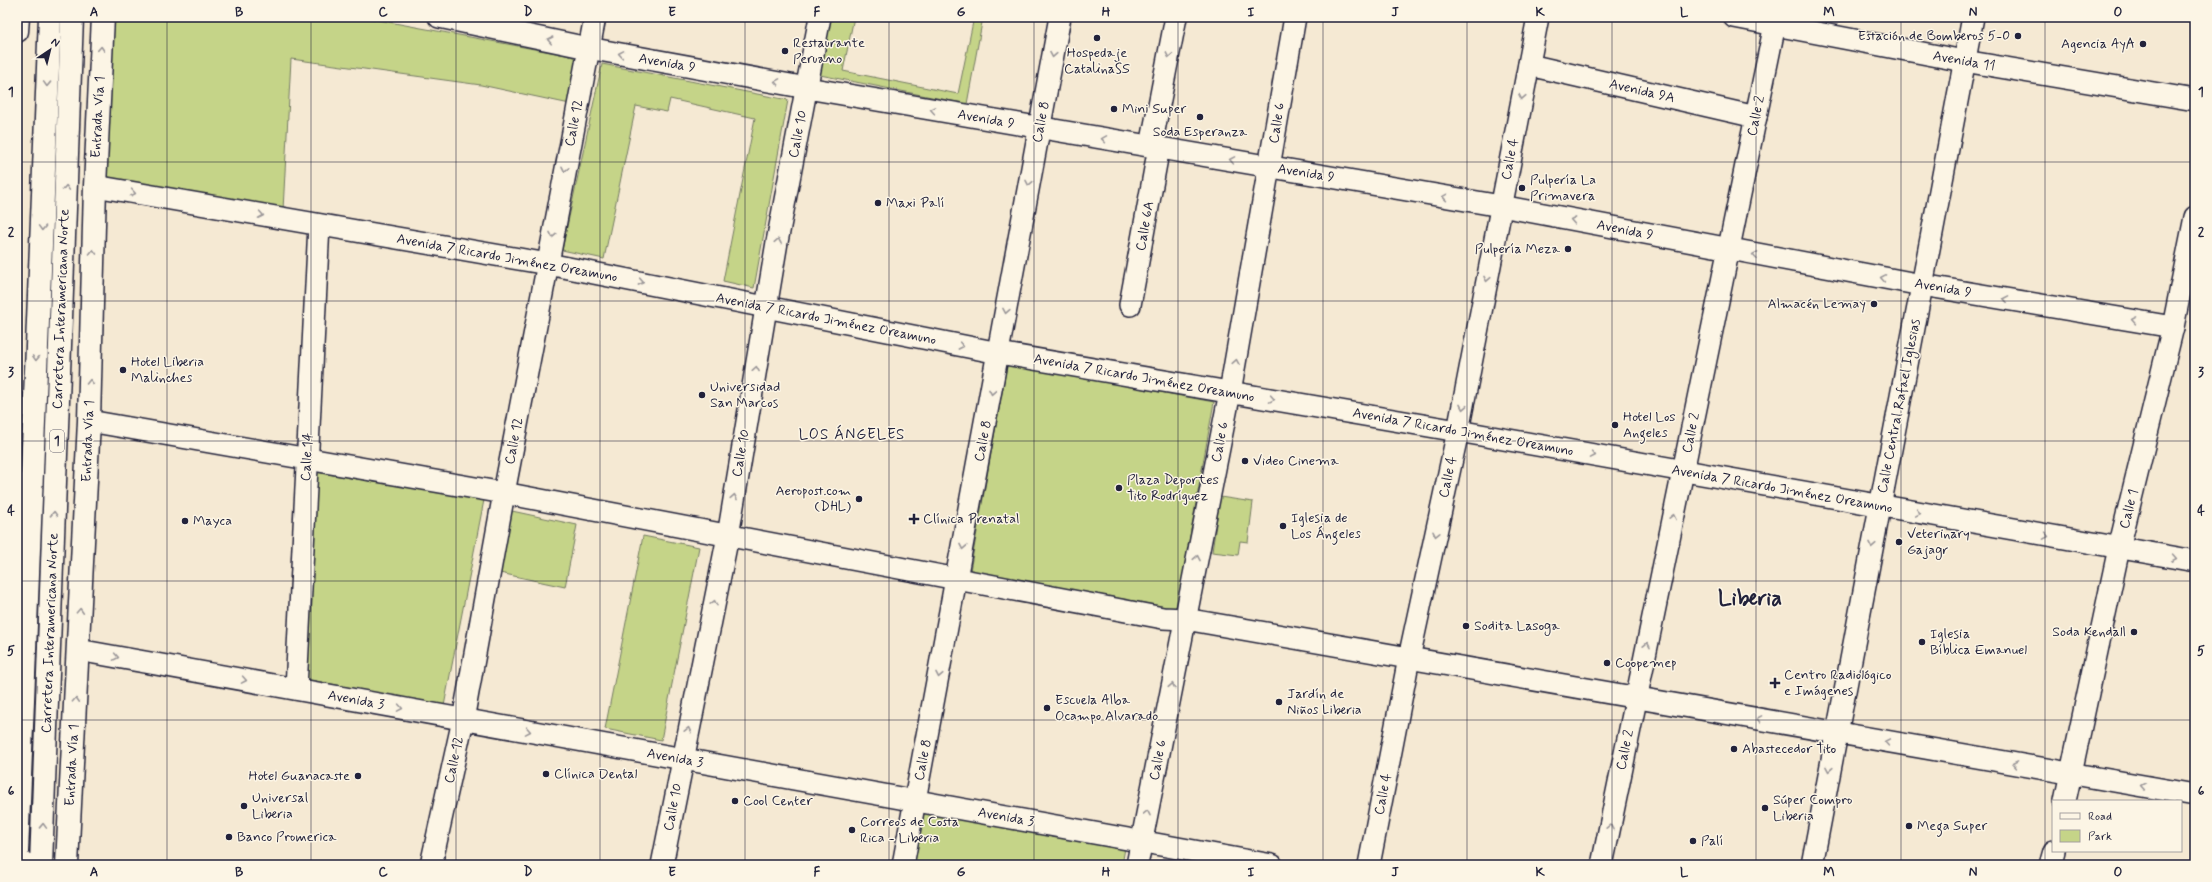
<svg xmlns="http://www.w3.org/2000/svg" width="2212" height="882" font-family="Mynerve,sans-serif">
<rect width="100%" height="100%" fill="#f5e9d3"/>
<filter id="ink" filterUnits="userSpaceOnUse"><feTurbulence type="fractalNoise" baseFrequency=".025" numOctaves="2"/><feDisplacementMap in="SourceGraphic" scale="8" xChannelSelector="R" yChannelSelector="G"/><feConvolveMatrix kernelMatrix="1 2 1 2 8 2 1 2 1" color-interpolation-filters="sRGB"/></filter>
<g filter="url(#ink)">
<!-- green -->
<g fill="#c5d488" stroke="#747b62">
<polygon points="94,17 362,17 577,57 570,104 481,85 291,59 283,210 91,178"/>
<polygon points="831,17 854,17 843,71 958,94 974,17 983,17 967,104 820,75"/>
<polygon points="602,64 788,100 754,288 723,281 755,118 670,99 667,112 636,106 604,259 562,250"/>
<polygon points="1007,364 1214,402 1177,609 970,571"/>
<polygon points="315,472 484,500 444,706 306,679"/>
<polygon points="1220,497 1253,502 1248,542 1240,541 1238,555 1212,552"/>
<polygon points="512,511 577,525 565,587 500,573"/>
<polygon points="643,536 699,547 661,740 605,729"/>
<polygon points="922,811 1125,848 1122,865 913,865"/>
</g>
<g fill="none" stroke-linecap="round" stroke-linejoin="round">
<defs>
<g id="minor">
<polyline points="439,17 588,48 807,88 1501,206 1922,285 2173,327"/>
<polyline points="1734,17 1964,61 2195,100"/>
<polyline points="1529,65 1756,117"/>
<polyline points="1151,146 1176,17"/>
<polyline points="95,186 548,264 999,353 1458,431 2195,561"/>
<polyline points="1130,305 1159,147"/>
<polyline points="89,421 504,493 1163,618 1185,619 2195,795"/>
<polyline points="78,650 1272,865"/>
<polyline points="296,689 319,225"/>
<polyline points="2065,801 2119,548 2173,327 2195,217"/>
<polyline points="17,862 33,865"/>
<polyline points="431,865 463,720 504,493 595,17"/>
<polyline points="662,865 728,536 777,242 820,17"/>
<polyline points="903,865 1060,17"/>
<polyline points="1137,865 1230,392 1295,17"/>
<polyline points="1369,865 1409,658 1458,431 1538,17"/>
<polyline points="1602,865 1775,24"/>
<polyline points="1812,865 1973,17"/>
<polyline points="2050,865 2054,851"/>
</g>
<g id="major">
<polyline points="17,31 18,17"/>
<polyline points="67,865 89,421 95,186 103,17"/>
</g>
<g id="highway">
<polyline points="17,852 50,17"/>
<polyline points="41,865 72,17"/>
</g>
</defs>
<!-- minor casing -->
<use href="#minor" stroke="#22223b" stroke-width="24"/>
<!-- major casing -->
<use href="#major" stroke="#22223b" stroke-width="25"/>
<!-- highway casing -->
<use href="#highway" stroke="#22223b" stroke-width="25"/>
<!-- minor -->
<use href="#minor" stroke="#fcf5e5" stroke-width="21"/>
<!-- major -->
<use href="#major" stroke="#fcf5e5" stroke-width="22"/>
<!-- highway -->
<use href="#highway" stroke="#fcf5e5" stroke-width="22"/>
</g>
<!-- one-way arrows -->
<defs><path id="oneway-chevron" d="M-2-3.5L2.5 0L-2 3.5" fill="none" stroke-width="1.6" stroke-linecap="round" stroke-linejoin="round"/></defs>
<g stroke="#9a9698">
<use href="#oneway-chevron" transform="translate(550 40) rotate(-168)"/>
<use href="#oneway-chevron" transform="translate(101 49) rotate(-87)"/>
<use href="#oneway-chevron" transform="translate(621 54) rotate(-170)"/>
<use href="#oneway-chevron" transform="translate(1053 55) rotate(100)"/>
<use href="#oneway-chevron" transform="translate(1169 55) rotate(101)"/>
<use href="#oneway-chevron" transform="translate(777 82) rotate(-170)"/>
<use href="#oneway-chevron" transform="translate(47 84) rotate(92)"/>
<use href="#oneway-chevron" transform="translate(1522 97) rotate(101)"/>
<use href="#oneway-chevron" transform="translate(933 110) rotate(-170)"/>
<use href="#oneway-chevron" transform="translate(1104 139) rotate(-171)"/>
<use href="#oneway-chevron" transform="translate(1232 160) rotate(-170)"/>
<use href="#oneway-chevron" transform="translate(565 169) rotate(102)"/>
<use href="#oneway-chevron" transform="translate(1029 183) rotate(101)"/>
<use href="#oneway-chevron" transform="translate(66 188) rotate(-88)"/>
<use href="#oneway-chevron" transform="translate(133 193) rotate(10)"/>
<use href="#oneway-chevron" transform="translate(1445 197) rotate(-171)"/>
<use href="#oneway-chevron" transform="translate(261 215) rotate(10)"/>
<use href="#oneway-chevron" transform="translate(1573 220) rotate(-169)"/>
<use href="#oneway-chevron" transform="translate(42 228) rotate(92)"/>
<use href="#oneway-chevron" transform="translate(553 235) rotate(101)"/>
<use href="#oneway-chevron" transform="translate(778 241) rotate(-79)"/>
<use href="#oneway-chevron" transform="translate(93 252) rotate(-89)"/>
<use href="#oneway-chevron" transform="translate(1755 255) rotate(-170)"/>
<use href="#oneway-chevron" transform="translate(1883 278) rotate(-170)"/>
<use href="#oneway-chevron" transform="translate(1487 279) rotate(101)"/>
<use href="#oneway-chevron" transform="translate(641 282) rotate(11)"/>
<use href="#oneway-chevron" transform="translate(2006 299) rotate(-170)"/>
<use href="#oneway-chevron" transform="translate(1006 311) rotate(100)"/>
<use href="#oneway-chevron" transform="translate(2134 320) rotate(-170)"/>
<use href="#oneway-chevron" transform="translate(961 346) rotate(11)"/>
<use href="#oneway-chevron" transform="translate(36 358) rotate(92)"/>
<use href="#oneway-chevron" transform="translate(1236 362) rotate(-80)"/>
<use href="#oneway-chevron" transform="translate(756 369) rotate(-81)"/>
<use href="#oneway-chevron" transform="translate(90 382) rotate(-89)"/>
<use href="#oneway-chevron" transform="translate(992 392) rotate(101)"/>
<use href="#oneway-chevron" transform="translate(1272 399) rotate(10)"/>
<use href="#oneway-chevron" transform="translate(1463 407) rotate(101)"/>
<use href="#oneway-chevron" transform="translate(1593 455) rotate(10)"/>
<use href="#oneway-chevron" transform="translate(734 497) rotate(-80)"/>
<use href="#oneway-chevron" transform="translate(1918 513) rotate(10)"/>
<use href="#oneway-chevron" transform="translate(54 514) rotate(-88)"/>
<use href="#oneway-chevron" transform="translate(1673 517) rotate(-78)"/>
<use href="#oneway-chevron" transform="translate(1436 534) rotate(102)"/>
<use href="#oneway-chevron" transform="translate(2046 536) rotate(10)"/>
<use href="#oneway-chevron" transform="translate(1872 545) rotate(101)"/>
<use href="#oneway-chevron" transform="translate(963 547) rotate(101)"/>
<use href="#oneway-chevron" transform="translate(1197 558) rotate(-79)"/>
<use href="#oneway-chevron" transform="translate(2174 558) rotate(10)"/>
<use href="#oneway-chevron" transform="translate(714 603) rotate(-78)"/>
<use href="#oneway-chevron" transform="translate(80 611) rotate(-87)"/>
<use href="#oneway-chevron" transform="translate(1647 645) rotate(-78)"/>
<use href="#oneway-chevron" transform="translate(116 657) rotate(10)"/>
<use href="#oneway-chevron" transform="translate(939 675) rotate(101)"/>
<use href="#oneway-chevron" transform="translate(244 680) rotate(10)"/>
<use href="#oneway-chevron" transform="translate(1172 686) rotate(-79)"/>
<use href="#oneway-chevron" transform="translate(76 700) rotate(-87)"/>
<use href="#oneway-chevron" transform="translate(400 708) rotate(10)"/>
<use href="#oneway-chevron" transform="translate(1759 719) rotate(-170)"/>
<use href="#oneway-chevron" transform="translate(688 730) rotate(-78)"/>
<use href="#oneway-chevron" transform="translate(528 731) rotate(10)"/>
<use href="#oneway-chevron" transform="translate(1887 742) rotate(-170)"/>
<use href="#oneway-chevron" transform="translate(2015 764) rotate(-170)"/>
<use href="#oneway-chevron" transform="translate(1829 769) rotate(100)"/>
<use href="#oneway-chevron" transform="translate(2143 786) rotate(-170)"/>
<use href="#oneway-chevron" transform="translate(1147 813) rotate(-78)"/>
<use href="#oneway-chevron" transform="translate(43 826) rotate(-88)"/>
<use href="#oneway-chevron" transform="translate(1610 827) rotate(-78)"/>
</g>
</g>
<!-- grid -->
<path fill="none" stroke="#22223b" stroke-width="1" stroke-opacity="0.55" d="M167,17V865M311,17V865M456,17V865M600,17V865M745,17V865M889,17V865M1034,17V865M1178,17V865M1323,17V865M1467,17V865M1612,17V865M1756,17V865M1901,17V865M2045,17V865M17,162H2195M17,301H2195M17,441H2195M17,581H2195M17,720H2195"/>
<!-- markers -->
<g fill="#22223b" stroke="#fcf5e5" stroke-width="1.5">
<circle cx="2018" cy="36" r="4"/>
<circle cx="1097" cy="38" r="4"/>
<circle cx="2143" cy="44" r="4"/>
<circle cx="785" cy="51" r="4"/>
<circle cx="1114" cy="109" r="4"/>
<circle cx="1200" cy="117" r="4"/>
<circle cx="1522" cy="188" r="4"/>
<circle cx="878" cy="203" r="4"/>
<circle cx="1568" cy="249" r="4"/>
<circle cx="1874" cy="304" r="4"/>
<circle cx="123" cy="370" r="4"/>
<circle cx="702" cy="395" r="4"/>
<circle cx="1615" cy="425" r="4"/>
<circle cx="1245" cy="461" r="4"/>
<circle cx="1119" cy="488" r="4"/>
<circle cx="859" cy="499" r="4"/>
<path d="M912 513h4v4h4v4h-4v4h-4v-4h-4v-4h4z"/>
<circle cx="185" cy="521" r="4"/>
<circle cx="1283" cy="526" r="4"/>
<circle cx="1899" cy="542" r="4"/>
<circle cx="1466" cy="626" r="4"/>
<circle cx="2134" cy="632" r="4"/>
<circle cx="1922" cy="642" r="4"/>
<circle cx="1607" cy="663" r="4"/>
<path d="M1773 677h4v4h4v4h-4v4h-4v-4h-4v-4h4z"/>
<circle cx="1279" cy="702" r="4"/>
<circle cx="1047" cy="708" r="4"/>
<circle cx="1734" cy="749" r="4"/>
<circle cx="546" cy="774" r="4"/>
<circle cx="358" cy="776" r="4"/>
<circle cx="735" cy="801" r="4"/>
<circle cx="244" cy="806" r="4"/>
<circle cx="1765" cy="808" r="4"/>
<circle cx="1909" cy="826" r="4"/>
<circle cx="852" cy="830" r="4"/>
<circle cx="229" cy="837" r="4"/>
<circle cx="1693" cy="841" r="4"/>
</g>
<g text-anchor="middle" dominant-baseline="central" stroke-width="3" stroke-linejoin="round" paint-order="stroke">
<!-- shield labels -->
<rect fill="#fcf5e5" stroke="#63616e" stroke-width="1" x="50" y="430" width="14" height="22" rx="3"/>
<g font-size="13" font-weight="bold" fill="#22223b">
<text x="57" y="441">1</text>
</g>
<!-- poi labels -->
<g font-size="14" fill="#22223b" stroke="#fcf5e5" text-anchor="start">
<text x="2010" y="36" text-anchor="end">Estación de Bomberos 5-0</text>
<text x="793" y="43">Restaurante<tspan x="793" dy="16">Peruano</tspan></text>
<text x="2135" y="44" text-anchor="end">Agencia AyA</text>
<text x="1097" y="53" text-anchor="middle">Hospedaje<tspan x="1097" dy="16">CatalinaSS</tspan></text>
<text x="1122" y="109">Mini Super</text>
<text x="1200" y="132" text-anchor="middle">Soda Esperanza</text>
<text x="1530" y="180">Pulpería La<tspan x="1530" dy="16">Primavera</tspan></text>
<text x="886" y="203">Maxi Palí</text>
<text x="1560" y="249" text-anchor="end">Pulpería Meza</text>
<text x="1866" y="304" text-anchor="end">Almacén Lemay</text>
<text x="131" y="362">Hotel Liberia<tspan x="131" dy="16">Malinches</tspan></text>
<text x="710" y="387">Universidad<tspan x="710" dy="16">San Marcos</tspan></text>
<text x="1623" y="417">Hotel Los<tspan x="1623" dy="16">Angeles</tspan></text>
<text x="1253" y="461">Video Cinema</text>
<text x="1127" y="480">Plaza Deportes<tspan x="1127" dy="16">Tito Rodríguez</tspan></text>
<text x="851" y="491" text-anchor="end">Aeropost.com<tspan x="851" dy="16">(DHL)</tspan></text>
<text x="1291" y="518">Iglesia de<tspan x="1291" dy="16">Los Ángeles</tspan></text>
<text x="923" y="519">Clínica Prenatal</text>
<text x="193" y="521">Mayca</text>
<text x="1907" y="534">Veterinary<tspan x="1907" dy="16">Gajagr</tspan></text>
<text x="1474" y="626">Sodita Lasoga</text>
<text x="2126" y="632" text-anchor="end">Soda Kendall</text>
<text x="1930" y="634">Iglesia<tspan x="1930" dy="16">Bíblica Emanuel</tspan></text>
<text x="1615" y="663">Coopemep</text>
<text x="1784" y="675">Centro Radiológico<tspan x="1784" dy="16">e Imágenes</tspan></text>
<text x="1287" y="694">Jardín de<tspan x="1287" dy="16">Niños Liberia</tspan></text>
<text x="1055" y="700">Escuela Alba<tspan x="1055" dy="16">Ocampo Alvarado</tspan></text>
<text x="1742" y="749">Abastecedor Tito</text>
<text x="554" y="774">Clínica Dental</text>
<text x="350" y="776" text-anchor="end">Hotel Guanacaste</text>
<text x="252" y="798">Universal<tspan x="252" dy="16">Liberia</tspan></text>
<text x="1773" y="800">Súper Compro<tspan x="1773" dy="16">Liberia</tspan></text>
<text x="743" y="801">Cool Center</text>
<text x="860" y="822">Correos de Costa<tspan x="860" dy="16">Rica - Liberia</tspan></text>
<text x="1917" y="826">Mega Super</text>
<text x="237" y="837">Banco Promerica</text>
<text x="1701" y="841">Palí</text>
</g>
<!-- street labels -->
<g font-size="14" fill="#22223b" stroke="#fcf5e5">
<text transform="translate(1964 61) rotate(10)">Avenida 11</text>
<text transform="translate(667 63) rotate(10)">Avenida 9</text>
<text transform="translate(1642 91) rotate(13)">Avenida 9A</text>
<text transform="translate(1756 116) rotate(-78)">Calle 2</text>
<text transform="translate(98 117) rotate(-87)">Entrada Vía 1</text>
<text transform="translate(986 119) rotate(10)">Avenida 9</text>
<text transform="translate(1041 122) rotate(-79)">Calle 8</text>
<text transform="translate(574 123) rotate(-79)">Calle 12</text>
<text transform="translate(1277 123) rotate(-81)">Calle 6</text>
<text transform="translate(798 134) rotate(-79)">Calle 10</text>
<text transform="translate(1510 159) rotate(-79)">Calle 4</text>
<text transform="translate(1306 173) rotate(9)">Avenida 9</text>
<text transform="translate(1145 226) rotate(-80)">Calle 6A</text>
<text transform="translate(1625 230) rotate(11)">Avenida 9</text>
<text transform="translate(507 258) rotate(10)">Avenida 7 Ricardo Jiménez Oreamuno</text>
<text transform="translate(1943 288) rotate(10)">Avenida 9</text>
<text transform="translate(61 309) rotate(-88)">Carretera Interamericana Norte</text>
<text transform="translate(826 319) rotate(11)">Avenida 7 Ricardo Jiménez Oreamuno</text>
<text transform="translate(1144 378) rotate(10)">Avenida 7 Ricardo Jiménez Oreamuno</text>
<text transform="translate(1899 406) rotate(-79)">Calle Central Rafael Iglesias</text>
<text transform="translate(1463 432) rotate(10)">Avenida 7 Ricardo Jiménez Oreamuno</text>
<text transform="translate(1691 433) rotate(-78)">Calle 2</text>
<text transform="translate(88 441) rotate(-88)">Entrada Vía 1</text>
<text transform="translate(514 441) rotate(-79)">Calle 12</text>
<text transform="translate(983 441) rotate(-79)">Calle 8</text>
<text transform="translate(1220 442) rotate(-79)">Calle 6</text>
<text transform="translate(741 453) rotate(-80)">Calle 10</text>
<text transform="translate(307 457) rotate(-87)">Calle 14</text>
<text transform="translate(1448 477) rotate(-78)">Calle 4</text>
<text transform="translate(1782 489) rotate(10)">Avenida 7 Ricardo Jiménez Oreamuno</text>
<text transform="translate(2129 509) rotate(-76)">Calle 1</text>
<text transform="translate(50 633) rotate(-88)">Carretera Interamericana Norte</text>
<text transform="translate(356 700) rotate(10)">Avenida 3</text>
<text transform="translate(1625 750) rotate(-78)">Calle 2</text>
<text transform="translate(675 758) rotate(10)">Avenida 3</text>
<text transform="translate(454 760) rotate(-78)">Calle 12</text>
<text transform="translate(923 760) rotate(-79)">Calle 8</text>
<text transform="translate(1158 760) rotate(-79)">Calle 6</text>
<text transform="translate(72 765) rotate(-87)">Entrada Vía 1</text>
<text transform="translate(1383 794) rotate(-79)">Calle 4</text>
<text transform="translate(673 807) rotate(-79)">Calle 10</text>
<text transform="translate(1006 817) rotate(10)">Avenida 3</text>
</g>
<!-- neighbourhood labels -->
<g font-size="15" letter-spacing="1" fill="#22223b" stroke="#fcf5e5">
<text x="852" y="435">LOS ÁNGELES</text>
</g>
<!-- town labels -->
<g font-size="22" font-weight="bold" fill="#22223b" stroke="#fcf5e5">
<text x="1750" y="599">Liberia</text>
</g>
</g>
<!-- margin -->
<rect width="2212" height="882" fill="none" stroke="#fcf5e5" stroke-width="44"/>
<!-- legend -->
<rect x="2052" y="800" width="130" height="52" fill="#fcf5e5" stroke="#a5a1a1"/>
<rect x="2060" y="813" width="20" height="6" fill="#fcf5e5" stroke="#a5a1a1"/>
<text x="2088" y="820" font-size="12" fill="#22223b">Road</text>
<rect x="2060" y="830" width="20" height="12" fill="#c5d488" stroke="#a5a1a1"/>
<text x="2088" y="840" font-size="12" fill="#22223b">Park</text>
<!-- north arrow -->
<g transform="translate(50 50) rotate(35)" stroke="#fcf5e5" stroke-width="3" paint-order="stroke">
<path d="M0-3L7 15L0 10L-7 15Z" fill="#22223b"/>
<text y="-6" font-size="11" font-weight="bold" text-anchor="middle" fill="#22223b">N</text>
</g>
<rect x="22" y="22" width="2168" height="838" fill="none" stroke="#22223b" stroke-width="1.5"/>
<g font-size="13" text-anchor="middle" font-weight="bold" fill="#22223b">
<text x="94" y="16">A</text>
<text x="239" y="16">B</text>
<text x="383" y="16">C</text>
<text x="528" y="16">D</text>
<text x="672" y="16">E</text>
<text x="817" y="16">F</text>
<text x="961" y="16">G</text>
<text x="1106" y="16">H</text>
<text x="1251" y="16">I</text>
<text x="1395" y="16">J</text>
<text x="1540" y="16">K</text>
<text x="1684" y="16">L</text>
<text x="1829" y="16">M</text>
<text x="1973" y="16">N</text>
<text x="2118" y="16">O</text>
<text x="11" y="96">1</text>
<text x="2201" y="96">1</text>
<text x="11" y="236">2</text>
<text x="2201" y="236">2</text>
<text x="11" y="376">3</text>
<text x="2201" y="376">3</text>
<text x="11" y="515">4</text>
<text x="2201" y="515">4</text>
<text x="11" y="655">5</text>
<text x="2201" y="655">5</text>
<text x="11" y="795">6</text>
<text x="2201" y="795">6</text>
<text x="94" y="876">A</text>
<text x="239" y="876">B</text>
<text x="383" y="876">C</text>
<text x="528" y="876">D</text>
<text x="672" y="876">E</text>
<text x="817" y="876">F</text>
<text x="961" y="876">G</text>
<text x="1106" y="876">H</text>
<text x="1251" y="876">I</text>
<text x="1395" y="876">J</text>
<text x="1540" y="876">K</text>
<text x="1684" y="876">L</text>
<text x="1829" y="876">M</text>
<text x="1973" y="876">N</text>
<text x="2118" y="876">O</text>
</g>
</svg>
